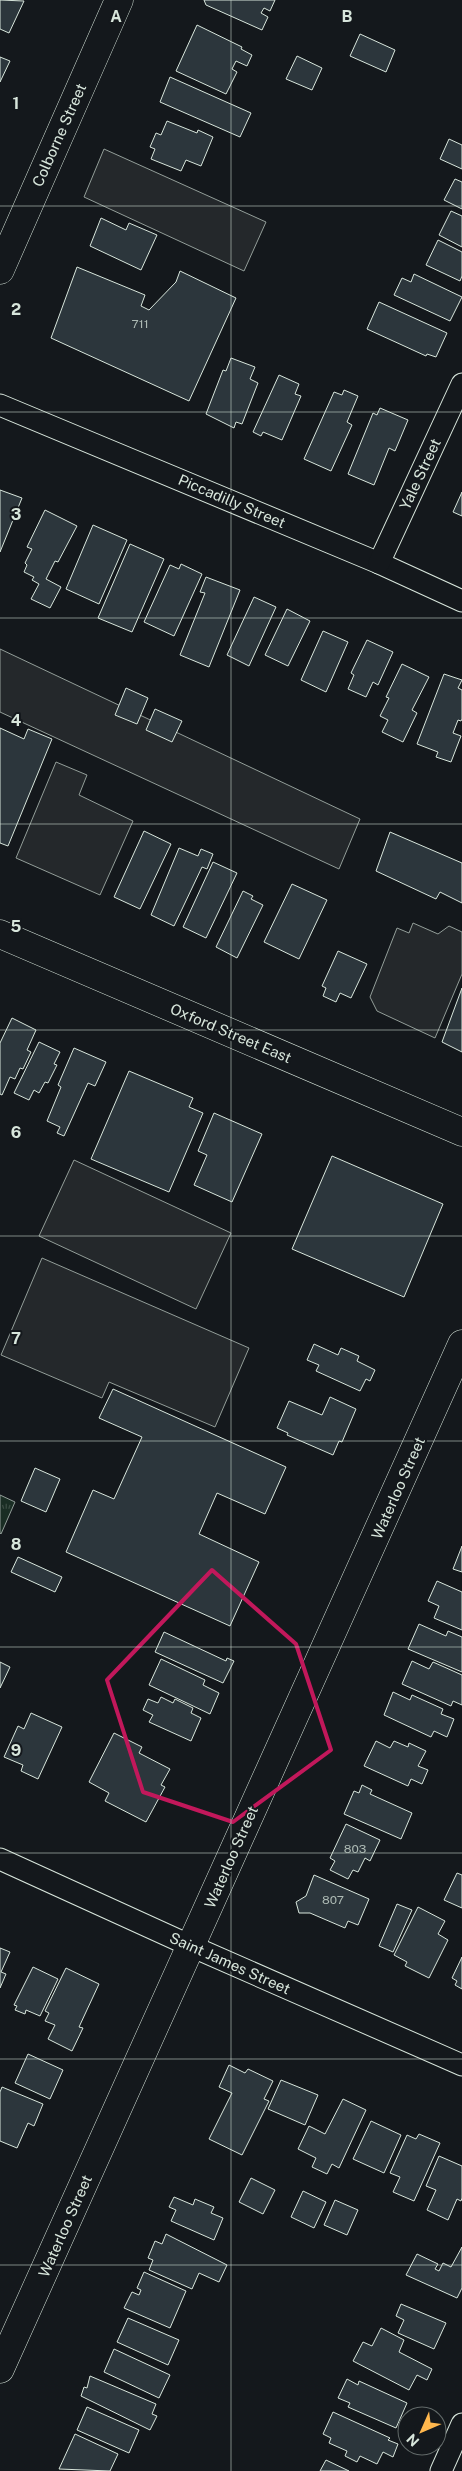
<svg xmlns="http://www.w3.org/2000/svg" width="462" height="2471" font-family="'Public Sans',sans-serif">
<defs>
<pattern id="park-tufts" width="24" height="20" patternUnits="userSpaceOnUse" patternTransform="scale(1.25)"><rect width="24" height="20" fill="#1a2d24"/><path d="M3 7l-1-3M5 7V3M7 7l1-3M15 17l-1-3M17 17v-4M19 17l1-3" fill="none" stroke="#3b4b43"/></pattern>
</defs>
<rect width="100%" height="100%" fill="#14181c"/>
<!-- park -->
<polygon fill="url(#park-tufts)" stroke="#939e99" points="0,1495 15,1502 1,1534 0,1533"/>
<!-- parking -->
<g fill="#24282b" stroke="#939e99">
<polygon points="104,149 266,222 244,271 84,197"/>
<polygon points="0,649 360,819 339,869 0,712"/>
<polygon points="56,762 87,775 79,795 133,821 100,895 16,858"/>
<polygon points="413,923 438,934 449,926 462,932 462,974 435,1038 377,1011 370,997 397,928 409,933"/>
<polygon points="74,1160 231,1233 196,1309 39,1236"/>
<polygon points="42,1258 249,1348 215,1427 109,1382 102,1398 1,1355"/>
</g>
<!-- building -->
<g fill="#2c363c" stroke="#d8e6dc">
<polygon points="0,0 24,1 9,33 0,29"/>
<polygon points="204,0 275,0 270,11 264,8 261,13 268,17 262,30 206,5"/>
<polygon points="197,25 242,47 241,49 252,55 247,66 236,61 232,69 237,72 226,94 176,71"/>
<polygon points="360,34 395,50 386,72 350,56"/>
<polygon points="297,56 322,68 312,90 286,79"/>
<polygon points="0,57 10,61 0,82"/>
<polygon points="170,77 251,113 240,137 160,102"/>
<polygon points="167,121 197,133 198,130 213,137 201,166 186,160 181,171 151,159 155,149 150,147 156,133 161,135"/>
<polygon points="449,139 462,145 462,169 440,159"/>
<polygon points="455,179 462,182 462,209 444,200"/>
<polygon points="451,211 462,216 462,247 439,235"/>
<polygon points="101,218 126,230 129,223 157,235 141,270 90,246"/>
<polygon points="438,240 462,252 462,276 460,281 426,265"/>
<polygon points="77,267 145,295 141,306 149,310 176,282 180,271 236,298 189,401 51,338"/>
<polygon points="414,274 462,297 450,321 394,295 402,278 411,282"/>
<polygon points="379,302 447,333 436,357 427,354 426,356 367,329"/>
<polygon points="231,358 255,367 250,379 258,383 242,424 236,422 234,428 206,414 223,370 226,371"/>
<polygon points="279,375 299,384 295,394 301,396 282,440 263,432 261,436 253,432"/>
<polygon points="344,390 358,396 347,422 352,425 331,471 304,459 334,392 342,395"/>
<polygon points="380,408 408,420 395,451 389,448 374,485 348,474 373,413 377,415"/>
<polygon points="0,490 22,498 0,552"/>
<polygon points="462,492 462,516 453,512"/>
<polygon points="45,510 77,526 58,562 55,561 46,579 61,587 50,608 31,599 39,584 32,580 34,577 24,572 27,565 25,563 32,549 27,547"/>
<polygon points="93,525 127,540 99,604 66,589"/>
<polygon points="130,544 164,559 132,632 98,618"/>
<polygon points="181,564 202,574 174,636 144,622 170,565 179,569"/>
<polygon points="206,577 240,590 209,667 180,655 205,593 200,592"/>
<polygon points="254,597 276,607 249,666 227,655"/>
<polygon points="287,609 310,621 288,666 265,655"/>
<polygon points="323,631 348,642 326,692 301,680"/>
<polygon points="367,640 393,652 378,685 373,682 366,697 348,689 354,675 351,673"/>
<polygon points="402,664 429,677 412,710 417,713 403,742 382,732 388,720 380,716 389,698 386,697"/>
<polygon points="444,674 462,680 458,688 462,690 462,719 461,721 458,720 453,733 461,736 451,762 436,757 438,752 417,744"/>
<polygon points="126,688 148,698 137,724 115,715"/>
<polygon points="155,709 182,721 172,742 146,730"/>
<polygon points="0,728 24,739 28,729 52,739 8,846 0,843"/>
<polygon points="144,831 171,844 140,909 114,897"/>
<polygon points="390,832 462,863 462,903 440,892 436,899 376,871"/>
<polygon points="179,848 198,856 201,849 213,854 207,869 202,867 174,926 151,915"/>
<polygon points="213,862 237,873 206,938 183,927"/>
<polygon points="292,884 327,900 299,959 264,942"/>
<polygon points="243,891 253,896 251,899 263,905 237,958 216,947"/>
<polygon points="338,951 367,964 351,998 340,993 336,1002 323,996 326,988 322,986"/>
<polygon points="462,988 462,1052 442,1042"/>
<polygon points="12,1018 36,1030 27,1050 31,1052 23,1069 20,1068 15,1079 10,1077 2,1095 0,1094 0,1043"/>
<polygon points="39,1042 60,1052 54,1064 57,1065 48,1083 45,1082 39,1093 34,1090 29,1100 14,1093"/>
<polygon points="74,1048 106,1062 95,1086 88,1083 64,1136 57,1133 60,1127 47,1121 61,1087 58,1085"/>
<polygon points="129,1071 193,1098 189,1107 203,1113 169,1192 91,1159"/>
<polygon points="214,1113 262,1134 232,1202 194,1185 207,1155 198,1151"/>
<polygon points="332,1156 443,1204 404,1297 292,1249"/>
<polygon points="314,1344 338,1355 341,1348 359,1356 357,1361 375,1370 370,1381 366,1379 360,1391 316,1371 319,1365 307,1360"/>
<polygon points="113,1389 286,1467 265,1514 217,1493 199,1534 259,1562 230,1626 66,1552 93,1490 114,1499 142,1437 99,1418"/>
<polygon points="330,1397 356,1409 342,1442 339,1441 333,1455 287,1435 288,1433 277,1428 289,1401 322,1415"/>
<polygon points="35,1468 60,1479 46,1512 21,1501"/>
<polygon points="462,1546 462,1572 453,1569"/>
<polygon points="18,1557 62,1577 55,1592 11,1572"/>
<polygon points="437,1581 462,1592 462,1630 434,1618 439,1606 428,1601"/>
<polygon points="419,1624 446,1636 448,1631 462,1637 462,1672 408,1649"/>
<polygon points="164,1632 226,1661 227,1658 234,1661 223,1683 155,1652"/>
<polygon points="161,1659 205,1680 203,1685 219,1693 210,1714 149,1685"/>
<polygon points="412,1661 429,1669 433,1662 462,1675 462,1705 453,1701 451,1706 402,1684"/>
<polygon points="0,1662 10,1667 0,1688"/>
<polygon points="393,1692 410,1700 412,1695 443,1709 441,1714 454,1719 447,1737 434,1731 431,1737 384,1715"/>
<polygon points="161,1697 173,1703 175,1699 193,1708 191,1713 201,1718 191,1741 149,1722 153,1715 143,1710 148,1699 158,1703"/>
<polygon points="31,1713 62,1727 38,1779 21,1771 23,1765 4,1757 18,1726 24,1729"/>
<polygon points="114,1733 142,1747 139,1753 170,1769 161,1785 165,1787 146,1822 105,1801 109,1793 89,1782"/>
<polygon points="376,1741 390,1748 394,1741 408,1747 409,1743 426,1751 418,1766 428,1770 422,1784 411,1779 408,1786 364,1766"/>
<polygon points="362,1785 372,1790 370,1794 412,1813 401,1839 344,1814 354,1791 359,1793"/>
<polygon points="346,1824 380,1840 370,1861 365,1858 358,1872 353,1870 348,1879 330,1870 335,1861 330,1858"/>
<polygon points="457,1873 462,1875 462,1908 444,1900"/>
<polygon points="314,1875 369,1899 358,1925 348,1921 345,1928 310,1913 299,1913 296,1902 306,1896"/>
<polygon points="397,1904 412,1910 393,1952 379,1946"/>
<polygon points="418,1907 445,1921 438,1934 448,1940 429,1978 405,1966 407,1962 394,1955"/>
<polygon points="0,1948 10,1952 1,1972 6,1974 0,1988"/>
<polygon points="462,1957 462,1989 455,1985 457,1981 452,1978"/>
<polygon points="33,1967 58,1979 40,2016 26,2010 25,2014 15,2010 17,2006 14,2005"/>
<polygon points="66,1968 99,1984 79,2027 83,2028 72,2051 48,2039 55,2025 45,2021 49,2013 45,2011"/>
<polygon points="28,2054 63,2070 50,2099 15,2083"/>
<polygon points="229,2065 245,2073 248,2069 273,2081 264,2099 269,2101 242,2155 209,2139 232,2093 219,2087"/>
<polygon points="281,2080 318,2095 305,2125 268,2109"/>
<polygon points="2,2087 43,2104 34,2126 28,2123 17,2148 0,2141 0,2092"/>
<polygon points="343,2099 366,2110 339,2168 332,2164 327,2174 312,2167 316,2158 298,2149 309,2126 325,2134"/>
<polygon points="371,2121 401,2135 384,2173 353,2159"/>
<polygon points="419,2134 440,2143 414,2201 393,2192 400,2177 390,2173 407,2135 416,2139"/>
<polygon points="439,2156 462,2166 462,2198 461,2201 457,2199 448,2220 427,2210 436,2190 426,2186"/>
<polygon points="251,2178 275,2190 263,2214 239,2202"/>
<polygon points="303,2191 326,2202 314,2228 291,2217"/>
<polygon points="174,2197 193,2205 195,2199 214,2207 211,2213 223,2218 214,2240 171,2221 176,2210 169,2207"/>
<polygon points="335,2200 358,2210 347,2235 324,2225"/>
<polygon points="166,2234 227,2265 219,2282 199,2273 192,2289 149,2270 153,2260 148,2258 155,2241 162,2244"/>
<polygon points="462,2247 462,2288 457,2298 406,2275 417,2254 438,2264 435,2269 439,2271 443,2263 451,2267"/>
<polygon points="144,2272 186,2291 170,2328 124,2308 132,2292 139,2295 141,2290 137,2288"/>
<polygon points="401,2304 446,2323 434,2349 398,2333 404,2320 396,2316"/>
<polygon points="128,2318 179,2340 168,2365 117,2342"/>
<polygon points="381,2328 404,2340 399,2352 432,2369 427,2380 417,2375 409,2390 353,2361 363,2342 372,2346"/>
<polygon points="114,2349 170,2375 159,2398 104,2372"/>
<polygon points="90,2376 156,2404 152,2414 157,2416 150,2430 81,2396 84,2387 87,2388"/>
<polygon points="347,2379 358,2385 359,2381 407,2403 396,2428 348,2407 350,2403 338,2398"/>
<polygon points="87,2407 139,2430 129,2453 77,2430"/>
<polygon points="333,2412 390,2438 388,2440 398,2444 393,2457 383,2452 377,2464 360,2456 357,2462 345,2456 347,2451 329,2443 331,2438 323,2434"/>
<polygon points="75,2434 118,2454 110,2471 59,2469"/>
<polygon points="326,2460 349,2471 320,2471"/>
</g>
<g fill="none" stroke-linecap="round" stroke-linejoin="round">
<defs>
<g id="minor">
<polyline points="0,405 379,563 462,601"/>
<polyline points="379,563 462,384"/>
<polyline points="0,1859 191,1946 462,2065"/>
<polyline points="441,2471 462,2424"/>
</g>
<g id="tertiary">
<polyline points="0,270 119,0"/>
<polyline points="0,2369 462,1344"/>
</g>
<polyline id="secondary" points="0,934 462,1132"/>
</defs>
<!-- minor casing -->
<use href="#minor" stroke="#d8e6dc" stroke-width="23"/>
<!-- tertiary casing -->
<use href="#tertiary" stroke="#d8e6dc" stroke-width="29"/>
<!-- secondary casing -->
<use href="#secondary" stroke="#d8e6dc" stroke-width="29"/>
<!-- minor -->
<use href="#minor" stroke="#14181c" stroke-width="21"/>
<!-- tertiary -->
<use href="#tertiary" stroke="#14181c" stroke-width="28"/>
<!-- secondary -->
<use href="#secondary" stroke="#14181c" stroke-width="28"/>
</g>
<!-- marked area -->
<path fill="none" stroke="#c2185b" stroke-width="4" stroke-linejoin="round" d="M212,1570L296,1644L331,1750L233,1822L143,1792L107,1680Z"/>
<!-- grid -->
<path fill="none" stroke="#d8e6dc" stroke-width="1" stroke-opacity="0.55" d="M231,0V2471M0,206H462M0,412H462M0,618H462M0,824H462M0,1030H462M0,1236H462M0,1441H462M0,1647H462M0,1853H462M0,2059H462M0,2265H462"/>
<g text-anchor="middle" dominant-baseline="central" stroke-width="4" stroke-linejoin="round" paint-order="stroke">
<!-- number labels -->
<g font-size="12" fill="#adbab4">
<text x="140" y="324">711</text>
<text x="355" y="1849">803</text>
<text x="333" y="1900">807</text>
</g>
<!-- street labels -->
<g font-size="15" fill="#d8e6dc" stroke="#14181c">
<text transform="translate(59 135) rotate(-66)">Colborne Street</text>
<text transform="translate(420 474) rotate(-65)">Yale Street</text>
<text transform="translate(232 501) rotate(23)">Piccadilly Street</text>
<text transform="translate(231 1033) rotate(23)">Oxford Street East</text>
<text transform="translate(398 1488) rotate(-66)">Waterloo Street</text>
<text transform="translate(231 1857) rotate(-66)">Waterloo Street</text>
<text transform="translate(230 1963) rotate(24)">Saint James Street</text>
<text transform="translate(65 2226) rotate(-66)">Waterloo Street</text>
</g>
</g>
<g font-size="16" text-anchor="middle" font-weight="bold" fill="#d8e6dc" stroke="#14181c" stroke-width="4" stroke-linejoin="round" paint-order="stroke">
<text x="116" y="22">A</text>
<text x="347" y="22">B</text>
<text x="16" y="109">1</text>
<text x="16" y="315">2</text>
<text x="16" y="520">3</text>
<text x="16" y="726">4</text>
<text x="16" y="932">5</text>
<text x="16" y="1138">6</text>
<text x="16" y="1344">7</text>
<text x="16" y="1550">8</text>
<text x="16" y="1756">9</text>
</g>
<!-- north arrow -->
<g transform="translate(422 2431) rotate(225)"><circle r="24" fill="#14181c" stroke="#626a69"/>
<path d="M0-4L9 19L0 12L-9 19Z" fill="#ffb74d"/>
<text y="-8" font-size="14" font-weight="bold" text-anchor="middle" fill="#d8e6dc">N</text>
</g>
</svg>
